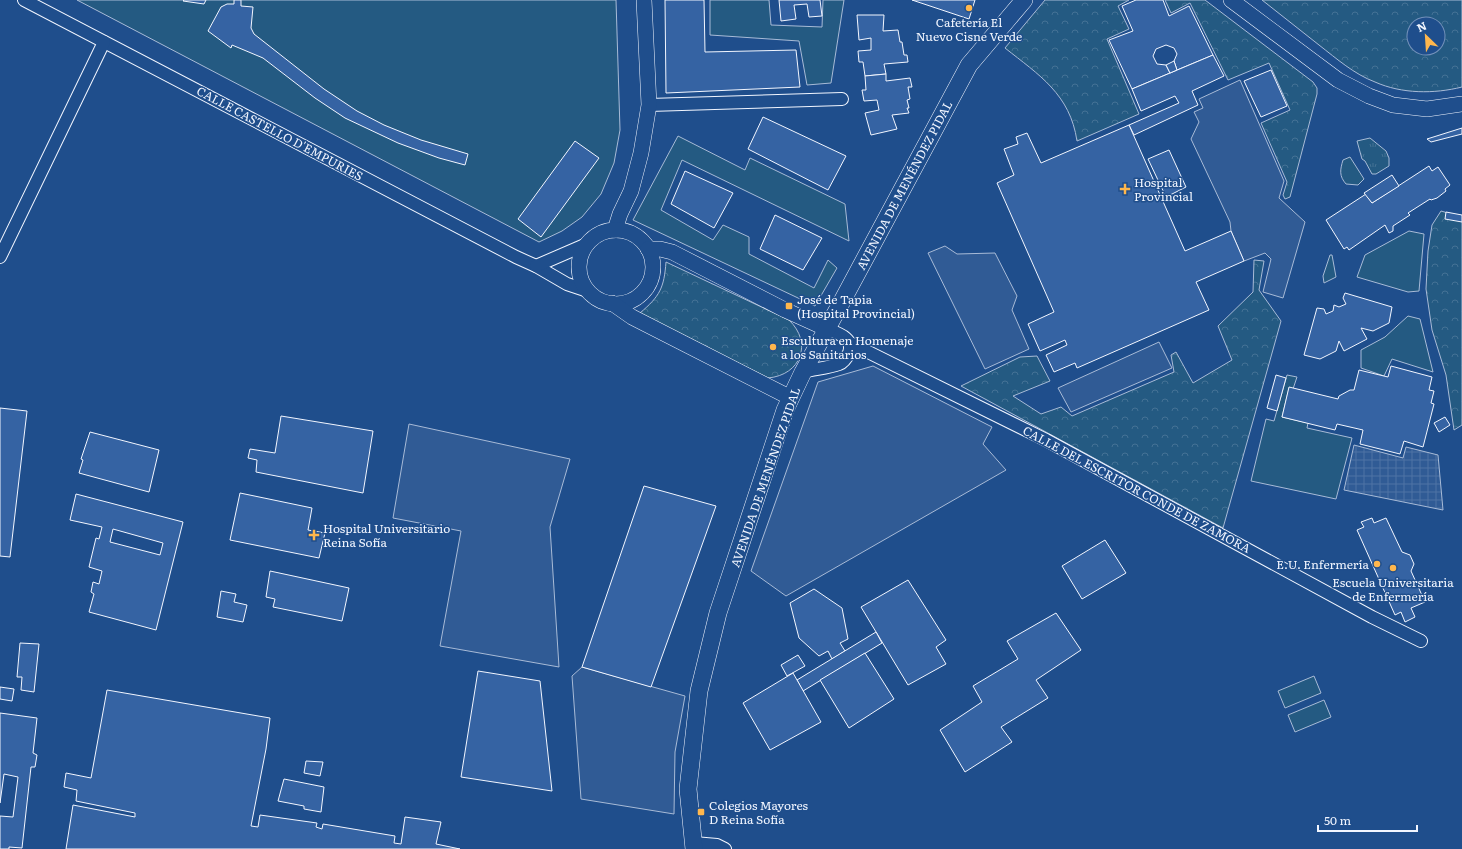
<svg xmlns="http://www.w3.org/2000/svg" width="1462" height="849" font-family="Literata,serif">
<defs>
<pattern id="grass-tufts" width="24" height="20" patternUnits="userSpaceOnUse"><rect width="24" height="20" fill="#245a82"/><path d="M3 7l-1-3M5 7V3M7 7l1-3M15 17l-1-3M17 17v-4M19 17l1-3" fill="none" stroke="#447295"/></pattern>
<pattern id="forest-crowns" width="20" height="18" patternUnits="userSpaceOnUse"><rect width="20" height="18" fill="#245a82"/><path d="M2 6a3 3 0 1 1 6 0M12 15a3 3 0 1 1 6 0" fill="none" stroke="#447295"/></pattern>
<pattern id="plaza-grid" width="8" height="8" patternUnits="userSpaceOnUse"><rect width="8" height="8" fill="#305b95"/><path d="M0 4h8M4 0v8" fill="none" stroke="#4e73a5"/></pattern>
</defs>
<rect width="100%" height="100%" fill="#1f4e8c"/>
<!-- grass -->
<polygon fill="url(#grass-tufts)" stroke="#a8bbd7" points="1370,138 1386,151 1389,158 1389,166 1376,174 1372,174 1365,161 1362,159 1357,141"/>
<!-- forest -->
<g fill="url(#forest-crowns)" stroke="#a8bbd7" fill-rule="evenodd">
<path d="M1045,0H1129L1118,6L1129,29L1107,39L1139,114L1077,141C1070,94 1039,75 1005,48Z"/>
<polygon points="1165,0 1205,0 1313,82 1317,88 1317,94 1290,197 1285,199 1283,195 1287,182 1261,123 1290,110 1269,63 1228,80 1190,3 1171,13"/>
<path d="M1262,0H1462V87C1434,94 1402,94 1375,82C1354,74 1337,59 1319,45C1300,30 1281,15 1262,0ZM1414,24H1438V48H1414Z"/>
<polygon points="1441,211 1462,217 1462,425 1454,430 1446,375 1432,330 1426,289 1428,251 1432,225"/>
<polygon points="1254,260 1264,261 1259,290 1281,321 1223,528 961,386 1020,357 1037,356 1050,381 1013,396 1041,414 1061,407 1072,416 1174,372 1171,355 1176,352 1193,383 1232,360 1218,326 1253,292"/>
<path d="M666,262L789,320C813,343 801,375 768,378L640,313C660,296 664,288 666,262Z"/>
</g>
<!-- garden -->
<g fill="#245a82" stroke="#a8bbd7">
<polygon points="77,0 616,0 620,130 614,163 601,194 582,217 562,231 539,242"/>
<polygon points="710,0 769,0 771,25 822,27 823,0 844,0 831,83 807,85 799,41 710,35"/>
<polygon points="678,136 745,170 750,158 845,204 849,241 682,160 661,210 713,240 723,225 749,237 749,254 814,288 828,260 837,268 815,306 633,220"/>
<path d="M1350,157L1364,179L1358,185L1346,184C1339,176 1340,170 1343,160Z"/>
<polygon points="1409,231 1424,234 1419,291 1408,292 1357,277 1365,255"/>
<polygon points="1330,255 1332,255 1336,277 1324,283 1323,276"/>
<polygon points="1408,316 1420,319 1433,372 1392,359 1384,376 1361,368 1361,350 1385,337"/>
<polygon points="1287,375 1297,377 1293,389 1289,388 1282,417 1308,423 1307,428 1352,438 1336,499 1251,481 1266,419 1274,421"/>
<polygon points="1314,676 1321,693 1285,708 1278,691"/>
<polygon points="1324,700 1331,717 1295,732 1288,715"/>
</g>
<!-- parking -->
<g fill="#305b95" stroke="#a8bbd7">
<polygon points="1240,80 1284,181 1279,198 1305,222 1283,298 1263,292 1271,259 1265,253 1244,261 1231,231 1230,222 1191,139 1199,122 1194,112 1203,108 1199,99"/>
<polygon points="945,246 957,254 995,253 1017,296 1012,310 1029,349 985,369 928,253"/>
<polygon points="1159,342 1172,368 1071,412 1058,388"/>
<polygon points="873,366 992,427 983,444 1006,470 786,596 751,571 818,382"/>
<polygon points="409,424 570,459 550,527 559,667 440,646 461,531 393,518"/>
<polygon points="582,667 685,696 675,752 674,814 581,799 572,676"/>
</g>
<!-- plaza -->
<polygon fill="url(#plaza-grid)" stroke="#a8bbd7" points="1354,445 1403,458 1406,447 1438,455 1443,510 1344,490"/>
<!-- building -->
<g fill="#3563a3" stroke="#f2f6ff" fill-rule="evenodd">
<polygon points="184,0 206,0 204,4 183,1"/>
<polygon points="234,0 241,0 241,6 253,7 251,28 254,34 324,89 357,111 384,125 421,140 468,154 465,165 439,158 398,143 345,118 315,98 263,58 232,45 231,48 208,31 221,7 227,4 234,4"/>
<polygon points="665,0 704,0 705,52 796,50 800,87 666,93"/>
<polygon points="779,0 820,0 822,16 809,17 807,4 794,5 796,19 781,21"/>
<polygon points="912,0 975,0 969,19"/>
<polygon points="1136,0 1163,0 1169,16 1189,6 1213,55 1177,70 1174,61 1177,54 1174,48 1166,45 1156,49 1153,56 1157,64 1166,65 1170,73 1132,89 1109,40 1133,31 1122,6"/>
<polygon points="857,15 884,15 883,31 898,30 900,42 902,42 904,55 907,55 908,62 884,64 886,74 865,76 863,62 859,62 858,51 871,50 871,38 859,40"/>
<polygon points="1213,55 1224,76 1192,91 1198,105 1134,135 1129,125 1179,103 1175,96 1141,111 1132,89"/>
<polygon points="1174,61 1177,70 1170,73 1166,65"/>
<polygon points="1271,70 1287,106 1261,117 1244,81"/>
<polygon points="886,74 886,81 910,78 912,87 908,87 910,99 907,100 909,108 907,108 909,113 892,115 897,129 871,135 865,113 879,110 877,100 864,101 862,90 866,90 865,76"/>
<polygon points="763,117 846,156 828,190 748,149"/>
<polygon points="1129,125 1185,251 1231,231 1244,261 1196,282 1209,310 1077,368 1075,363 1054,372 1046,355 1067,345 1065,340 1040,351 1028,324 1054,312 997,183 1014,175 1004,149 1018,144 1016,137 1027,133 1041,163"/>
<polygon points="1462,128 1462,134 1431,142 1427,139"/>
<polygon points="575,141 599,158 541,237 518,219"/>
<polygon points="1169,150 1186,187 1166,197 1148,159"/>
<polygon points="1429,166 1432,171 1438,167 1450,185 1445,189 1446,191 1437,198 1431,200 1430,199 1408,213 1410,215 1393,226 1393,231 1389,233 1385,225 1349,250 1347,247 1344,249 1326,220 1366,194 1372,203"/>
<polygon points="685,171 733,193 714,228 671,204"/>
<polygon points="1392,175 1399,186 1372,203 1364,193"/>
<polygon points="1446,212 1462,215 1462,222 1445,219"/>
<polygon points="775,215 822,238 803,270 760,249"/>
<polygon points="1345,293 1392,307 1389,323 1373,331 1361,328 1367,339 1344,351 1339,341 1336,351 1320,359 1304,355 1317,308 1324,309 1326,314 1333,311 1334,305 1339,307 1346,304 1343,298"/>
<polygon points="1391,366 1432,377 1429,390 1434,391 1431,403 1434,404 1423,447 1404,441 1400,454 1360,444 1363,430 1337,424 1335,430 1282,417 1289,387 1338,399 1339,396 1350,390 1354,390 1359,370 1388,377"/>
<polygon points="1276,375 1286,378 1277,411 1267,408"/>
<polygon points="0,408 27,411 10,557 0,556"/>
<polygon points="281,416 373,431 363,493 256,472 257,460 248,458 250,449 275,453"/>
<polygon points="1445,417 1450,425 1439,432 1434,423"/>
<polygon points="90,432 159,450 149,492 79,473 83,460 81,459"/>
<polygon points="644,486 716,506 651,687 582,667"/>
<polygon points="240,493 312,508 308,530 325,533 319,558 230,540"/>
<path d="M76,494L183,522L156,630L89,612L94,594L91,592L93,582L99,584L102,571L89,567L96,538L99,539L102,527L70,520ZM113,529L163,543L160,555L110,542Z"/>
<polygon points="1372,518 1374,523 1386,518 1402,552 1410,555 1414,564 1411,571 1425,602 1411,608 1415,617 1405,622 1401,612 1395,615 1357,530 1364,527 1361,522"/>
<polygon points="1105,540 1126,573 1082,599 1062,566"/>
<polygon points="270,571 349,588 342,621 273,607 275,599 266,597"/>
<polygon points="908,580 946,640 936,647 946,664 908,685 861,607"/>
<polygon points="814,589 842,608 848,639 840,643 845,651 832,659 828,651 819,656 799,638 790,603"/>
<polygon points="221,591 236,594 234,602 247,605 243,622 217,617"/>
<polygon points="1056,613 1081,650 1036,680 1048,698 1001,727 1012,742 965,772 940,730 982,702 973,686 1018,659 1007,641"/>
<polygon points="876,632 882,643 803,691 797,680"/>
<polygon points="20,643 39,644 34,692 21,690 22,677 17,677"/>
<polygon points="865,653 894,699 849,728 820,680"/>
<polygon points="798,655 805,666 787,676 781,665"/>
<polygon points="478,671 540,681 552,791 461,777"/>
<polygon points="793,673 821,722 770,750 743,703"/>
<polygon points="0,687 14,689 12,701 0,699"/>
<polygon points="107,690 270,718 266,749 251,826 258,827 260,815 317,823 316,827 322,829 323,824 395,836 394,843 401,844 405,817 441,822 436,844 460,849 66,849 73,805 135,817 135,813 76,801 77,790 64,787 66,773 91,778"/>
<polygon points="0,713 37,718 33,753 37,755 35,767 31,767 22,848 9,847 9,849 0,849 0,816 13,817 18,777 4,774 0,803"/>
<polygon points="306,761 323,762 320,776 304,773"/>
<polygon points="284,779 324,787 321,812 304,809 304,806 278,801"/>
</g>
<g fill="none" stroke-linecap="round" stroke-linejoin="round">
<defs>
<g id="minor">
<polyline points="24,0 516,257 536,266 567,284 588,291"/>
<polyline points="649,105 842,99"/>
<polyline points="0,257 104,42"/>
<polyline points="536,266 587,244"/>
<polyline points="850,343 1046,440 1372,617 1421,641"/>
<path d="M803,372C814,369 828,368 839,364C844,362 847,357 849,353C855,338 837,333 827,329"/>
<polyline points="694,843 717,845 725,849"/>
</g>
<g id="tertiary">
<polyline points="1231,0 1338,80 1369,96 1393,105 1427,109 1462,104"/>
<polyline points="615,230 620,214 631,191 641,153 649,105 644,0"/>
<circle cx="616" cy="267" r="37"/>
<polyline points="648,249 660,249 672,252 785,310 827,329"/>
<polyline points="612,303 632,317 791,398"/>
</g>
<polyline id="secondary" points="694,849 688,789 699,691 718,613 785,410 803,372 840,305 969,65 1024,0"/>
</defs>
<!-- minor casing -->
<use href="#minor" stroke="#f2f6ff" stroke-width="14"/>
<!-- tertiary casing -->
<use href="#tertiary" stroke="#f2f6ff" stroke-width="16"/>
<!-- secondary casing -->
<use href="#secondary" stroke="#f2f6ff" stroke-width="18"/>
<!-- minor -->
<use href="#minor" stroke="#1f4e8c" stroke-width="12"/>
<!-- tertiary -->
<use href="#tertiary" stroke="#1f4e8c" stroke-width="15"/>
<!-- secondary -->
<use href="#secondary" stroke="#1f4e8c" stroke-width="17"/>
</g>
<!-- markers -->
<g fill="#ffb74d" stroke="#1f4e8c" stroke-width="1.5">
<circle cx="969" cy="8" r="4"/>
<path d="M1123 183h4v4h4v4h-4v4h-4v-4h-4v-4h4z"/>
<rect x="785" y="302" width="8" height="8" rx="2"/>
<circle cx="773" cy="347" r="4"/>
<path d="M312 529h4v4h4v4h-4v4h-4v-4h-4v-4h4z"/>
<circle cx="1377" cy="564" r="4"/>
<circle cx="1393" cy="568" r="4"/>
<rect x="697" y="808" width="8" height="8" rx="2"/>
</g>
<g text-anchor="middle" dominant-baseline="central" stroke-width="3" stroke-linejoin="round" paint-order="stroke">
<!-- poi labels -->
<g font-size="12" fill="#f2f6ff" stroke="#1f4e8c" text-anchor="start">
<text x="969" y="22" text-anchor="middle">Cafetería El<tspan x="969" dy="14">Nuevo Cisne Verde</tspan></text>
<text x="1134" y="182">Hospital<tspan x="1134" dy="14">Provincial</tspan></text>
<text x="797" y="299">José de Tapia<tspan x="797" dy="14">(Hospital Provincial)</tspan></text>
<text x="781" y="340">Escultura en Homenaje<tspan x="781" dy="14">a los Sanitarios</tspan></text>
<text x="323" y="528">Hospital Universitario<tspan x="323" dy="14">Reina Sofía</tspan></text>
<text x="1369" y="564" text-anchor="end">E.U. Enfermería</text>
<text x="1393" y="582" text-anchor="middle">Escuela Universitaria<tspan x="1393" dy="14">de Enfermería</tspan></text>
<text x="709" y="805">Colegios Mayores<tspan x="709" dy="14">D Reina Sofía</tspan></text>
</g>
<!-- street labels -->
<g font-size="12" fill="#f2f6ff" stroke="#1f4e8c">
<text transform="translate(280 133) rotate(28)">CALLE CASTELLO D'EMPURIES</text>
<text transform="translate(904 185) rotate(-62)">AVENIDA DE MENÉNDEZ PIDAL</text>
<text transform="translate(765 477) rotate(-71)">AVENIDA DE MENÉNDEZ PIDAL</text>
<text transform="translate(1137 489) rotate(28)">CALLE DEL ESCRITOR CONDE DE ZAMORA</text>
</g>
</g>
<!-- north arrow -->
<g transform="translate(1426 36) rotate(335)"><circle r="19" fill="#1f4e8c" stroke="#7391ba"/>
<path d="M0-3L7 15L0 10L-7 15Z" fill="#ffb74d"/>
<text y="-6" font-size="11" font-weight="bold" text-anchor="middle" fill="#f2f6ff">N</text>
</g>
<!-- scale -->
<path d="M1318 825v6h99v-6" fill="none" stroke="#f2f6ff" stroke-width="2"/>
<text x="1324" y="825" font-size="12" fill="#f2f6ff" stroke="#1f4e8c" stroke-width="3" paint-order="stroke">50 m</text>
</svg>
